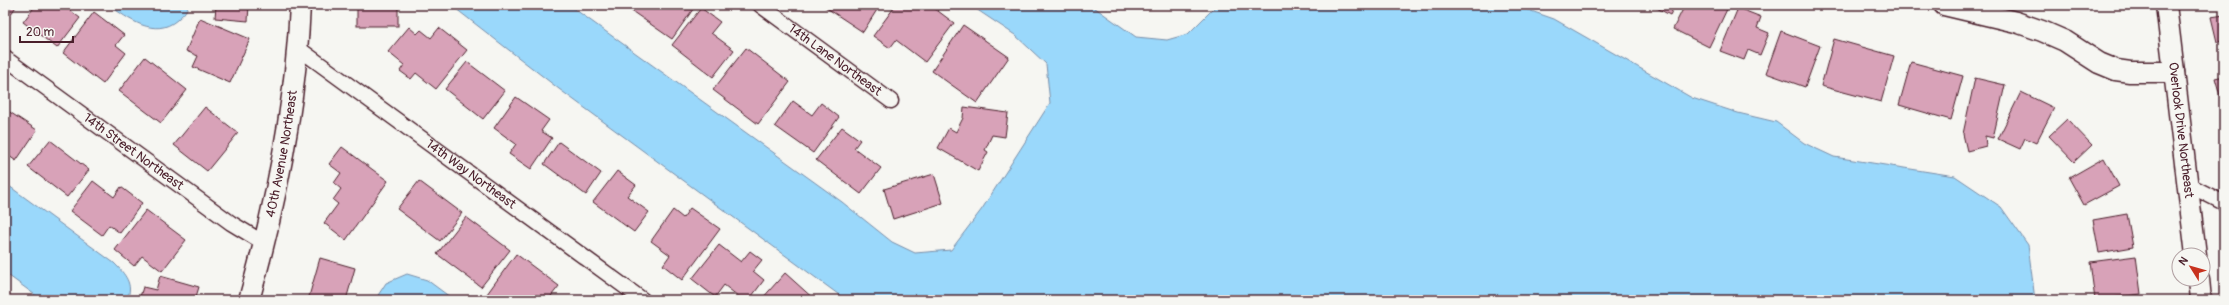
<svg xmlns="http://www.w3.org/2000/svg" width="2229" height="305" font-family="Pangolin,sans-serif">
<rect width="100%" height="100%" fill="#f6f6f2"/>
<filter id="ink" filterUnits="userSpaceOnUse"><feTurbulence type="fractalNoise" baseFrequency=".025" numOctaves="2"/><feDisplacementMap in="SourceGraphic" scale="8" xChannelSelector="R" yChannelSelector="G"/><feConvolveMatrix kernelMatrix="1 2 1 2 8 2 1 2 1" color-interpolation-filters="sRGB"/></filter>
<g filter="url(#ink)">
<!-- water -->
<g fill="#9ad8fb" stroke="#7a8ea8">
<path d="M109,5H188C187,12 182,15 177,20C155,39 128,19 109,5Z"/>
<polygon points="451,5 569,5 842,202 892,242 915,253 951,250 982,209 1050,103 1046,64 1015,35 970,5 1091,5 1136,37 1167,40 1188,34 1215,7 1221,5 1514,5 1554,19 1692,98 1738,113 1776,122 1804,143 1834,157 1955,176 2001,207 2028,245 2035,300 846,300 559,89"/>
<path d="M5,183L114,263C125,274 134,284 127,300H42L5,273Z"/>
<polygon points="407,274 427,280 454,300 375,300 386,283"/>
</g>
<!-- building -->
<g fill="#d8a2b8" stroke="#4a1f2b">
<polygon points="5,5 17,5 11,14 5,10"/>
<polygon points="36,5 63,5 80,18 57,48 23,22"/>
<polygon points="216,5 249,5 248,21 215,18"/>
<rect x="357" y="5" width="41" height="21"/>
<polygon points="623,5 696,5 672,39"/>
<polygon points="822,5 880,5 863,32"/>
<polygon points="896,5 930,5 954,23 925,62 896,40 890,48 873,36"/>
<polygon points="1651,5 1675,5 1670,15"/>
<polygon points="1685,5 1729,5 1709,47 1673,29"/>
<polygon points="701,8 720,22 711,33 734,50 713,77 672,45"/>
<polygon points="1738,8 1761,17 1757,28 1769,33 1760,55 1748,50 1744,60 1720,51"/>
<polygon points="94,12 124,35 116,45 126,53 103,84 63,53"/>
<polygon points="2224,15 2224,41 2217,42 2211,17"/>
<polygon points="200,18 250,39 230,83 193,67 198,56 186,51"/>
<polygon points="963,25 1009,57 977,103 932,71"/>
<polygon points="409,27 417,34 421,30 431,38 439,28 467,50 436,89 416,73 411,79 400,71 404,65 388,52"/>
<polygon points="1781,31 1820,46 1805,87 1766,73"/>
<polygon points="1834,39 1894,56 1881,102 1821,86"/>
<polygon points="746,48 790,82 758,124 713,90"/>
<polygon points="145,57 187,90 161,123 119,91"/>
<polygon points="467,62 505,91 483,119 445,89"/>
<polygon points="1911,62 1963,76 1951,120 1899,105"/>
<polygon points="2224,76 2224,101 2222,102 2215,78"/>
<polygon points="1975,78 2005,85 1993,138 1985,136 1986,146 1967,151 1963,134"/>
<polygon points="2021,92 2054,108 2036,143 2025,138 2020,149 1998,139"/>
<polygon points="516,97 549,120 541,131 552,138 531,169 509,154 516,144 494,128"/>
<polygon points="793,101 812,115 821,103 839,117 813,153 775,126"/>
<polygon points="205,107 238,133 207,171 174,145"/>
<polygon points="964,107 1008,113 1005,137 992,135 985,150 988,152 978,171 938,148 949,128 956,132 963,118"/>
<polygon points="5,109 37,130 16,161 5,153"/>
<polygon points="2067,119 2092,145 2074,162 2049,136"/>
<polygon points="842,127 860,140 854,148 881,168 861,194 816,160"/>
<polygon points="50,140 89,170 67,197 28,167"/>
<polygon points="559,142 601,173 586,195 544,164"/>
<polygon points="342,147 388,181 346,240 324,223 338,204 333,200 341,189 334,183 341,173 329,164"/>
<polygon points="2104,158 2119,186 2084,205 2069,178"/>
<polygon points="617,171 636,185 627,196 649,212 634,232 593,202"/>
<polygon points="934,174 943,203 893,219 884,189"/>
<polygon points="93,181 114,197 121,187 142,203 120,233 109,225 102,235 70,211"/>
<polygon points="419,181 462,213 440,241 397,209"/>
<polygon points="690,208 720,229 682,280 663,265 670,255 651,241 673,210 683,218"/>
<polygon points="146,210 186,240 162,271 142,256 134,266 115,250"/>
<polygon points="2127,214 2133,247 2099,253 2093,220"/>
<polygon points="466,217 510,250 481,287 437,254"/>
<polygon points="719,245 741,262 750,251 762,260 753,271 764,280 749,300 743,300 724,285 715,297 692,279"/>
<polygon points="516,254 559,286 548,300 495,300 487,294"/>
<polygon points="2136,256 2141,294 2095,300 2090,262"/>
<polygon points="320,258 355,268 346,300 308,300"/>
<polygon points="785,273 815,300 761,300"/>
<polygon points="160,276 199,287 195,300 139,300 143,287 156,290"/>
</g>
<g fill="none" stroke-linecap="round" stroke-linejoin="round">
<defs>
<g id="street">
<path id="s1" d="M760,5L891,101"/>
<path id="s2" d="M298,48L643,300"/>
<path id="s3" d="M5,58L231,223L264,243"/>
<polyline points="2187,184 2224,203"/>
</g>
<g id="secondary">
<polyline points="1944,5 2016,22 2042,31 2065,41 2099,63 2116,70 2130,72 2174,72"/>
<path id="s4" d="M2166,5L2196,255"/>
<polyline points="2199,279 2201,300"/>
<path id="s5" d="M249,300C276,204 296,105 300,5"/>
</g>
</defs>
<!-- street casing -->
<use href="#street" stroke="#4a1f2b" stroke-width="17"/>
<!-- secondary casing -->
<use href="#secondary" stroke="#4a1f2b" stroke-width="23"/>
<!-- street -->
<use href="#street" stroke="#f6f6f2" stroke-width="14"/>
<!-- secondary -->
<use href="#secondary" stroke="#f6f6f2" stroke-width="20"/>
</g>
</g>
<g text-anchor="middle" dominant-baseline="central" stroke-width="4" stroke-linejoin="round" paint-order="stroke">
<!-- street labels -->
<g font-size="13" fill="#4a1f2b" stroke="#f6f6f2">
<text stroke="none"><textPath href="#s1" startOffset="93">14th Lane Northeast</textPath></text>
<text stroke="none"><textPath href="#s4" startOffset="126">Overlook Drive Northeast</textPath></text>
<text stroke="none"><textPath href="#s3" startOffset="159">14th Street Northeast</textPath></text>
<text stroke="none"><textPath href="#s5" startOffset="150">40th Avenue Northeast</textPath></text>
<text stroke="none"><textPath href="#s2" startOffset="214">14th Way Northeast</textPath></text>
</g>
</g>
<!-- margin -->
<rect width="2229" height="305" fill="none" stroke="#f6f6f2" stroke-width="20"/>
<rect x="10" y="10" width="2209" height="285" fill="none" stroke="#4a1f2b" stroke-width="1.5" filter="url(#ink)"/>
<!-- north arrow -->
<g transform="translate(2191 267) rotate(307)"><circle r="19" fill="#f6f6f2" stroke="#b1a0a2"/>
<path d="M0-3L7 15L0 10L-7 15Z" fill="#c8321e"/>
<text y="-6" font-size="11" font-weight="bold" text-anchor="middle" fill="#4a1f2b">N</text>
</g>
<!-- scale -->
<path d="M20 36v6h53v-6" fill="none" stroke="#4a1f2b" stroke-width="2"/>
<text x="26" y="36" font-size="12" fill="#4a1f2b" stroke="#f6f6f2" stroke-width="3" paint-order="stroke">20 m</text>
</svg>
